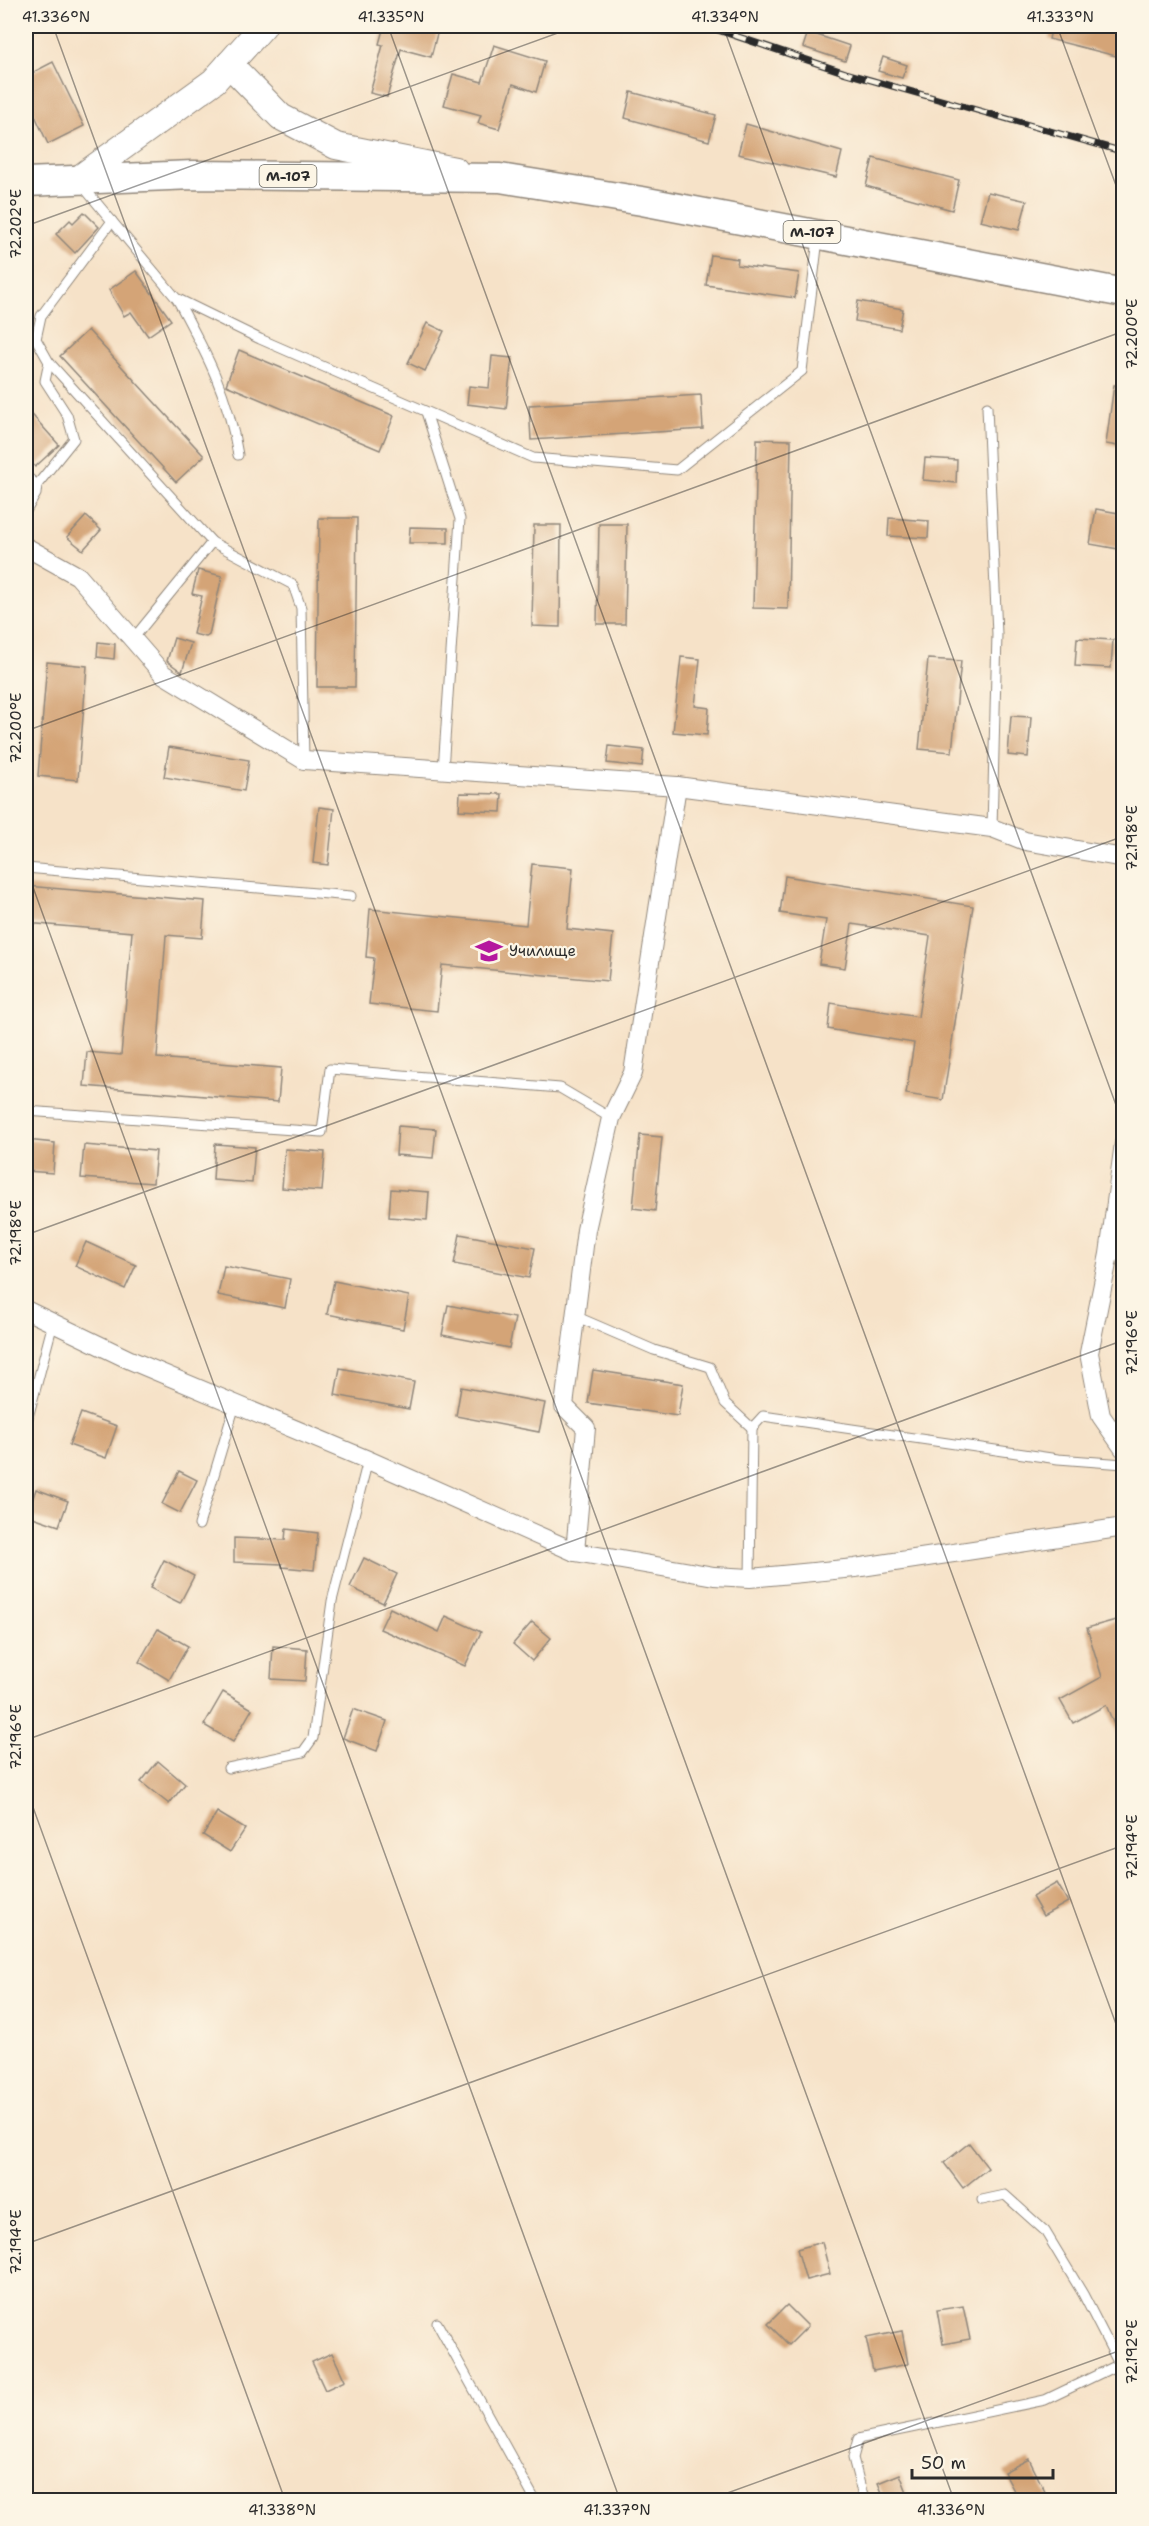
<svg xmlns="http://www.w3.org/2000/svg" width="1149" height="2526" font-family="'Shantell Sans',sans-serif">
<rect width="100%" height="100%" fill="#fcf5e5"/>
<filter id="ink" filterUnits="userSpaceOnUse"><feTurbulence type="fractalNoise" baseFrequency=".0167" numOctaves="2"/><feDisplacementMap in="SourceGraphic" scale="12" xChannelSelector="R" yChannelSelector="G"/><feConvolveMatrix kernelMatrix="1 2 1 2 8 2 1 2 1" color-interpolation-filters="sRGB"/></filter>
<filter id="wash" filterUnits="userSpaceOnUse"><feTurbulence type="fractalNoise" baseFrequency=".008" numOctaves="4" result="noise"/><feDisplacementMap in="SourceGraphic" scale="24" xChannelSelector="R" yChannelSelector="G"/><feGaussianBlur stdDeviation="1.35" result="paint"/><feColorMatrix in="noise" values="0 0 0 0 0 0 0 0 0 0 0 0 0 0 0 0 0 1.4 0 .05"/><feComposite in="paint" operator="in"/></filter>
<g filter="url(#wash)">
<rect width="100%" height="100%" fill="#f6e2c8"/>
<g id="blocks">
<!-- building -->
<g fill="#d4a477">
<polygon points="384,26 421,26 438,30 431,57 401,49 387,97 370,93 383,45 379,44"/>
<polygon points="1052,26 1124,26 1124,58 1049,39"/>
<polygon points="808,32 850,46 845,61 803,47"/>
<polygon points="494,45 545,61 536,92 513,84 499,129 478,123 481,115 444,105 453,74 482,82"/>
<polygon points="883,57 907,65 902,78 878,71"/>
<polygon points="53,62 84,126 48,144 26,96 26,76"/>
<polygon points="631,92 716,115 709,141 625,118"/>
<polygon points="746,124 842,152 836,177 738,154"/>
<polygon points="873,158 959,180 952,210 866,186"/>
<polygon points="988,192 1027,201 1019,230 980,221"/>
<polygon points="84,212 99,227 75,253 56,234 70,220 73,223"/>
<polygon points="711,255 738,259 737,265 799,273 795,298 706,285"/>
<polygon points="136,271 171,320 148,336 131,312 124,316 109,290"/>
<polygon points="858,301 903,309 899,329 855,321"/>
<polygon points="427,323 444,331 425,371 408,363"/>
<polygon points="88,330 204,456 176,482 60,356"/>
<polygon points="239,350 394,416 380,450 226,385"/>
<polygon points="492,356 512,358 506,409 467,404 469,386 489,388"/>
<polygon points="1114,385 1124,385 1124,447 1106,444"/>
<polygon points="701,395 703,429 531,440 529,405"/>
<polygon points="26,408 59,445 35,467 26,456"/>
<polygon points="757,439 791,440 788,609 753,608"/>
<polygon points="925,458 957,460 956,483 923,480"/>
<polygon points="1096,509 1124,514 1124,550 1090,544"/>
<polygon points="86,516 101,530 83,550 67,537"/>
<polygon points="319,518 357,518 355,687 317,687"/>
<polygon points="889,518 929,521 928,538 888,536"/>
<polygon points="599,524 627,524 625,624 597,624"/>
<polygon points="534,525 561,525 560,627 532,626"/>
<polygon points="410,527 448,528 448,543 409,543"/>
<polygon points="198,570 222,576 209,635 206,637 193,634 202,596 192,594"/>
<polygon points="174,638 191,643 182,672 167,661"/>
<polygon points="1077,638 1113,640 1111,668 1075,666"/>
<polygon points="98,642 115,644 114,659 97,657"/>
<polygon points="681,657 700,659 695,706 709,708 707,735 673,732"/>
<polygon points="928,659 961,661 952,752 919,749"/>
<polygon points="47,662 87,666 78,780 38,776"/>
<polygon points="1011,716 1031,717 1028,757 1008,755"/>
<polygon points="609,746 644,750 642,767 607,763"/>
<polygon points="169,747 249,760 244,791 164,777"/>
<polygon points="460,793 502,794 501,812 459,810"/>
<polygon points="319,807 334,809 328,865 313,863"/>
<polygon points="532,864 573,868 567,929 613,934 608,981 442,965 437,1011 369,1004 374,958 366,957 370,909 526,925"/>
<polygon points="785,876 973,906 943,1100 906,1094 914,1043 828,1029 831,1003 918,1017 930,936 852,924 845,968 819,964 826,920 780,913"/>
<polygon points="26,886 205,901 202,938 166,935 157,1058 281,1068 278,1102 84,1086 87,1052 121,1055 132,932 26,923"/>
<polygon points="398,1126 436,1129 433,1158 396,1155"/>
<polygon points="640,1135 662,1137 655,1211 633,1208"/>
<polygon points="26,1140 55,1143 53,1173 26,1171"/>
<polygon points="215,1144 255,1147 252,1183 213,1180"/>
<polygon points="84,1145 156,1151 153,1183 81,1178"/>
<polygon points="285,1149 325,1152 322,1191 282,1188"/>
<polygon points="391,1189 429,1192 427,1220 389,1217"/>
<polygon points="460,1234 535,1248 529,1278 454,1264"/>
<polygon points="86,1242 136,1265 125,1289 75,1266"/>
<polygon points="224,1266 290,1279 285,1308 218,1295"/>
<polygon points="334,1281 409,1296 403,1329 327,1314"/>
<polygon points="448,1305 515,1318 509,1348 442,1335"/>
<polygon points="340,1368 414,1382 409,1409 335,1395"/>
<polygon points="593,1370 683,1384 678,1416 588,1403"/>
<polygon points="461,1387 545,1403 539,1432 456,1416"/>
<polygon points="81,1413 117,1426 106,1458 69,1445"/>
<polygon points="179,1471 197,1480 180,1513 162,1504"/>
<polygon points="36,1489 68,1501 59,1526 27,1515"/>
<polygon points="286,1529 318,1533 314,1570 282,1567 282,1564 234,1562 234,1538 285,1540"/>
<polygon points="364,1558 397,1574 383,1603 350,1587"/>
<polygon points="164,1560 194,1576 180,1603 150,1588"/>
<polygon points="390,1608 439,1632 446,1616 481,1632 465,1666 380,1629"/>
<polygon points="1116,1620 1124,1647 1124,1738 1120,1739 1106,1705 1073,1723 1060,1700 1102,1677 1087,1628"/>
<polygon points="532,1622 551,1638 532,1661 513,1644"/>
<polygon points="158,1629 188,1646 169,1680 139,1662"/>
<polygon points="273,1646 307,1649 305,1681 271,1679"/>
<polygon points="223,1692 252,1709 233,1742 204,1725"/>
<polygon points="353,1709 387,1721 377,1751 343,1738"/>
<polygon points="158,1761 185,1784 169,1804 141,1782"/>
<polygon points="217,1812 245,1829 230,1852 203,1835"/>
<polygon points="1057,1883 1068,1902 1043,1916 1032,1897"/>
<polygon points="969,2143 988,2168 963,2188 944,2163"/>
<polygon points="822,2242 830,2274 806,2280 797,2249"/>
<polygon points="787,2305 808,2326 789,2345 768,2324"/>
<polygon points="963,2306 970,2339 943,2344 937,2310"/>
<polygon points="902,2331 908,2364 873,2371 866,2338"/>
<polygon points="332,2353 345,2381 325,2390 312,2362"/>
<polygon points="1029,2459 1049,2500 1019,2500 1004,2472"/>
<polygon points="900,2474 910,2500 885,2500 878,2483"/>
</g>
</g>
</g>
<g filter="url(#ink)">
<use href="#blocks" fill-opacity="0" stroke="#90867a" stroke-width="1.5"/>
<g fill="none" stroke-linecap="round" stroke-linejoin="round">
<defs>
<g id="lane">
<polyline points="81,184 176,298 260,339 533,458 677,470 802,371 818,239"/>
<polyline points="112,221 41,316 36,339 49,362 212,542 293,585 301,608 304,760"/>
<path d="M177,299C206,353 228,393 238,455"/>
<polyline points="987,407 997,634 992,828"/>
<polyline points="426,412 460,519 443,770"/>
<polyline points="26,476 37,485 36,494 26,511"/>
<polyline points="37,485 74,439 67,415 45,381 49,362"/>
<polyline points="133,639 212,542"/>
<polyline points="26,868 351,896"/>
<polyline points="26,1111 322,1132 330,1069 560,1088 611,1118"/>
<polyline points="1109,1254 1124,1258"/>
<polyline points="575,1316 654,1350 710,1367 725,1403 752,1428"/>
<polyline points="26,1425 53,1323"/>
<polyline points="199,1525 235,1405"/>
<polyline points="750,1578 752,1428 763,1416 1058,1459 1124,1464"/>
<polyline points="1122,1745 1124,1745"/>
<polyline points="228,1768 303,1752 313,1738 332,1601 368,1460"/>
<polyline points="982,2200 1005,2195 1045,2231 1083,2294 1119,2364"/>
<polyline points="437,2323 535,2500"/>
<polyline points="864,2500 853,2458 858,2439 1045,2400 1124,2362"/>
</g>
<g id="street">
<polyline points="26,547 78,576 163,674 304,760 677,786 992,828 1025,841 1124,858"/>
<polyline points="1124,1143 1109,1254 1089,1353 1101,1416 1124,1449"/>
<polyline points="26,1310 130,1360 368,1460 575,1552 714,1576 750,1578 855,1568 1124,1527"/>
<polyline points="575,1552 586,1428 564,1406 586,1230 611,1118 633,1073 677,786"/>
</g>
<g id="secondary">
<polyline points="229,64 281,117 336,146 455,170"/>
<polyline points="77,180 214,81 263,26"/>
</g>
<polyline id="primary" points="26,182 193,175 500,178 642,201 1124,293"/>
</defs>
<!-- lane casing -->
<use href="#lane" stroke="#90867a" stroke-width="11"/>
<!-- street casing -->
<use href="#street" stroke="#90867a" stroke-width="20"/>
<!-- secondary casing -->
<use href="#secondary" stroke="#90867a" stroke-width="28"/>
<!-- primary casing -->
<use href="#primary" stroke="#90867a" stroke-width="31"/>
<!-- lane -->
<use href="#lane" stroke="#fff" stroke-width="9"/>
<!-- street -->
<use href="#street" stroke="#fff" stroke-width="18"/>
<!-- secondary -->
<use href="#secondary" stroke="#fff" stroke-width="26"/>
<!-- primary -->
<use href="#primary" stroke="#fff" stroke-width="28"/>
<defs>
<polyline id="rail" points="706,26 846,73 1124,152"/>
</defs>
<!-- rail casing -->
<use href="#rail" stroke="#2b2b2b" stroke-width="7"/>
<!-- rail -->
<use href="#rail" stroke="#fcf5e5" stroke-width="4.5" stroke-dasharray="14" stroke-linecap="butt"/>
</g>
</g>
<!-- ticks -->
<path fill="none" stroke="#2b2b2b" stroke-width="1.5" stroke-opacity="0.45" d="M53,26L954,2500M388,26L1124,2046M723,26L1124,1127M1057,26L1124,207M26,226L577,26M26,731L1124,331M26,868L620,2500M26,1235L1124,836M26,1740L1124,1340M26,1788L285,2500M26,2244L1124,1845M708,2500L1124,2349"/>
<!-- icons -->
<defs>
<symbol id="school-bare" viewBox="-9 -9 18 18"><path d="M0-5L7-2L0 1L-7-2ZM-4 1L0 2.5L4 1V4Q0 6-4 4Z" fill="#b5179e" stroke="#fcf5e5" stroke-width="2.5" paint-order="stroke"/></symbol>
</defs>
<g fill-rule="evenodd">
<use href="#school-bare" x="470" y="932" width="38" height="38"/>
</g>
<g text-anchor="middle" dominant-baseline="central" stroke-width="4.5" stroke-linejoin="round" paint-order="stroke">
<!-- shield labels -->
<g fill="#fcf5e5" stroke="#6a6863" stroke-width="1.5">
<rect x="259.5" y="165" width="57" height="22" rx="4.5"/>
<rect x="783.5" y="221" width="57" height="22" rx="4.5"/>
</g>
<g font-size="14" font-weight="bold" fill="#2b2b2b">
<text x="288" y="176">М-107</text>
<text x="812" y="232">М-107</text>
</g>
<!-- poi labels -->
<g font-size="15" fill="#2b2b2b" stroke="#fcf5e5" text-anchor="start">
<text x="509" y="951">Училище</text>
</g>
</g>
<!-- margin -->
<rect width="1149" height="2526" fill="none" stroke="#fcf5e5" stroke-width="66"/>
<!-- scale -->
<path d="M912 2469v9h141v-9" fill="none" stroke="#2b2b2b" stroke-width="3"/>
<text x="921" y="2469" font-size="18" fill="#2b2b2b" stroke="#fcf5e5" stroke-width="4.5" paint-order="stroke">50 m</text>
<rect x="33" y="33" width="1083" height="2460" fill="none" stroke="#2b2b2b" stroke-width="2"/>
<g font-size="15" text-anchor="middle" fill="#2b2b2b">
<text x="56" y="22">41.336°N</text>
<text x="391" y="22">41.335°N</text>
<text x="725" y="22">41.334°N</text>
<text x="1060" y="22">41.333°N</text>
<text transform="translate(16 224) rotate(-90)" y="5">72.202°E</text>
<text transform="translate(1132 334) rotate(-90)" y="5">72.200°E</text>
<text transform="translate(16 728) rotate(-90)" y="5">72.200°E</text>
<text transform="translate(1132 838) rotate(-90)" y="5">72.198°E</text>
<text transform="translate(16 1233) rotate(-90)" y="5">72.198°E</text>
<text transform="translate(1132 1343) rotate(-90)" y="5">72.196°E</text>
<text transform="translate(16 1737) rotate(-90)" y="5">72.196°E</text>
<text transform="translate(1132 1847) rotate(-90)" y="5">72.194°E</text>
<text transform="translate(16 2242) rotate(-90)" y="5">72.194°E</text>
<text transform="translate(1132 2352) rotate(-90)" y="5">72.192°E</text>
<text x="282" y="2515">41.338°N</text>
<text x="617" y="2515">41.337°N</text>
<text x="951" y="2515">41.336°N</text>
</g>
</svg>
